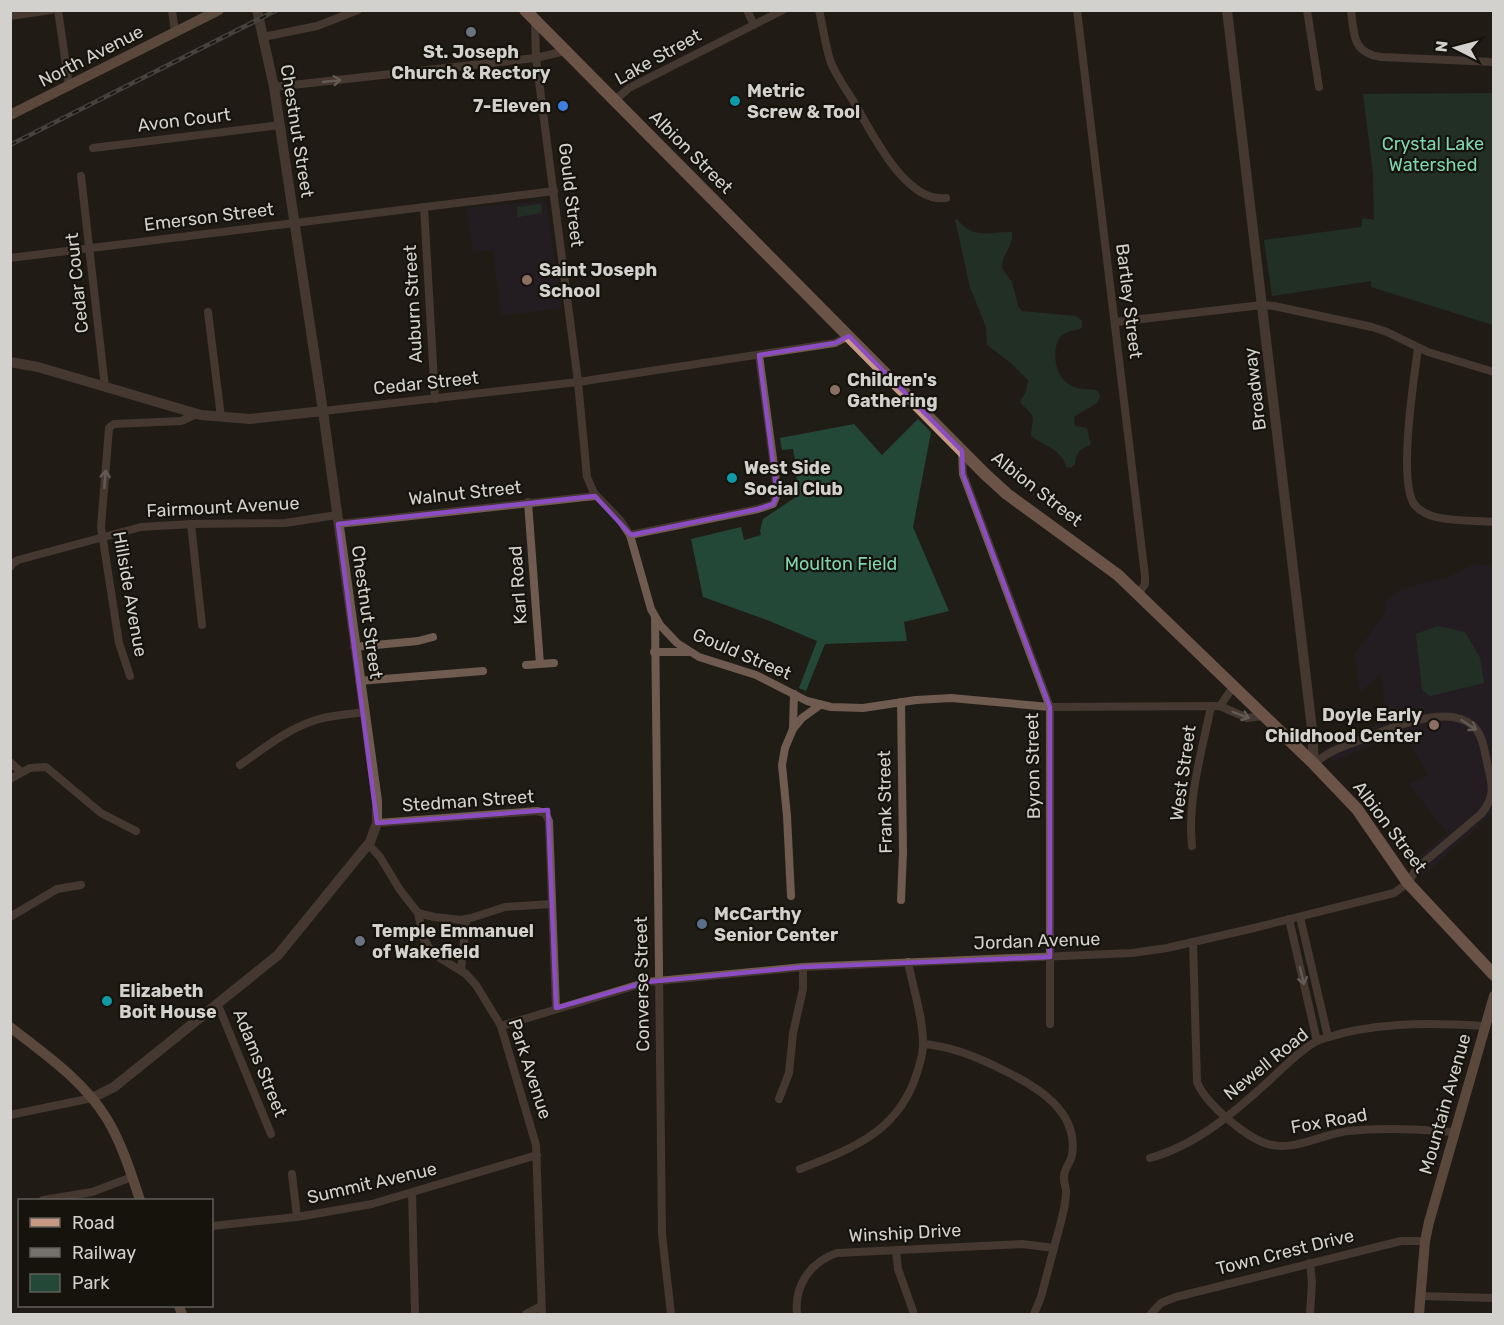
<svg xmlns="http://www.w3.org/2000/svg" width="1504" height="1325" font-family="Rubik,sans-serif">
<rect width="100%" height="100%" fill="#201c16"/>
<!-- education -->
<g fill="#262030">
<polygon points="546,201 561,308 501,316 493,250 473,252 466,208"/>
<polygon points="1474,564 1493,567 1493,813 1421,877 1410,864 1447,833 1409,784 1428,775 1404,731 1333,762 1327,747 1387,720 1381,674 1360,692 1355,654 1386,612 1385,602 1401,589 1448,577"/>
</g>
<!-- green -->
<g fill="#244838">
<polygon points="1493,93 1493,325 1371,287 1371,281 1272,296 1264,240 1361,227 1363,218 1374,220 1373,173 1363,94"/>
<polygon points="541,204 542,213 518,217 517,207"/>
<path d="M955,219H957C974,241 990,231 1012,232C1014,246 1001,255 1002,268L1012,282L1018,306L1022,311L1075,316L1082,321V328C1075,331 1065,331 1060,337C1050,352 1056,381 1074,387C1082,390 1090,388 1098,391L1100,397L1097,403L1074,417L1075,426L1087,428L1091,445C1080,448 1076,453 1075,464L1071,468L1066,467C1062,449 1044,446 1031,436C1033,411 1037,421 1020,402L1026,391L1028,380L1012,364L987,345L986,327L970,287Z"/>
<polygon points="918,419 931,432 913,527 949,611 904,622 907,641 825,644 806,691 799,688 817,641 767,620 703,597 691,539 741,527 744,540 761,535 760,531 763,519 796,497 797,470 793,449 782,450 780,438 854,424 882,455"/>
<polygon points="1438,626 1465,632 1480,658 1484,683 1430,696 1422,690 1416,634"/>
</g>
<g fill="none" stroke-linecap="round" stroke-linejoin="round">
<!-- minor -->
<g stroke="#705b50" stroke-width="8">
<polyline points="58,10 69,86"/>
<polyline points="172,10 175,32"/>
<polyline points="747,10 754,25"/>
<path d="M819,10C823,27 825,44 830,60C835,75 847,90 855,104C872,133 906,204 946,198"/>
<polyline points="1077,10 1145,576 1145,584 1138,594"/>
<polyline points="1307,10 1319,87"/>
<path d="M1351,10C1354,34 1352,53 1381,57L1494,62"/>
<polyline points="10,16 51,10"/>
<polyline points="535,20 536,58 578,382 587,477 594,493 620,520 630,535 651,609 660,625 677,643 699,657 756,675 807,701 831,707 863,708 916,700 951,698 1050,707 1220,706 1247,718 1262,716"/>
<polyline points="263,37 317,26 358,10"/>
<polyline points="274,87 536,58 565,51"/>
<polyline points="614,101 629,88 783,10"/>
<polyline points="93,148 280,125"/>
<polyline points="81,176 105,387"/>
<polyline points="424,207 435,399"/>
<polyline points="10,258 554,191"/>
<polyline points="208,312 221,417"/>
<polyline points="1116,322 1262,305 1274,306 1372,327 1387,332 1428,352 1494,372"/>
<path d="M1418,348C1414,379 1398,479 1414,504C1417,508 1421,511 1425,513C1442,522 1474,520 1494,522"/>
<polyline points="323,411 578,382 835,343 849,336"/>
<polyline points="962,451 963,474 1050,707 1050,1024"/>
<polyline points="528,502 540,664"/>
<polyline points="191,524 202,625"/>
<polyline points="338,524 595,496"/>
<polyline points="630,535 758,509 773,504 777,494 775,473 759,355"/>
<polyline points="10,567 13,563 18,560 141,527 191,524 285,523 337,515"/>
<polyline points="655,617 662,1234 671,1314"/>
<polyline points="354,647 418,641 433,637"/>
<polyline points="654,652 689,652"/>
<polyline points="526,665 554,663"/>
<polyline points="130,676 119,643 101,527 109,428 114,424 181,421 197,414"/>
<polyline points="359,681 483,671"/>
<polyline points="901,702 903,852 901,900"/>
<polyline points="1220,706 1233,687"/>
<polyline points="793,729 802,718 820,705"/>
<polyline points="10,762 21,772"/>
<path d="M240,765C263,749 286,730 313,721C329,715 347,715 364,712"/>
<polyline points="10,779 30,768 46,767 101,813 136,831"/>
<polyline points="377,823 537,811 545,813 549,821 556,1008"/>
<polyline points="368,844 380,857 400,890 418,913 424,939 430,949 440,958 466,974 476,985 501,1026 536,1145 542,1314"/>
<path d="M1192,846C1187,800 1202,751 1211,706"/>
<polyline points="791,896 787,816 782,765 785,748 793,729 794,694"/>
<polyline points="418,913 434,917 461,920 471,918 505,907 552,904"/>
<polyline points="10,917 57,889 81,885"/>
<polyline points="1300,917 1328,1037"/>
<polyline points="1289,919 1317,1041"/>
<path d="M1193,942L1197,1082C1205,1103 1249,1141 1272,1145C1297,1150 1323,1134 1348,1131C1384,1127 1418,1129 1453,1132"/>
<polyline points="461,970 466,920"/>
<polyline points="218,1005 271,1134"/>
<path d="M501,1026L647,982L803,967L1132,953L1167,948L1254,928L1394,893L1408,883L1416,869L1481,814C1495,798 1493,786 1488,767C1485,754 1483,733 1472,725C1446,703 1389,729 1363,739C1345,746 1328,751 1314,764"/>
<polyline points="779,1099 789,1073 793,1033 803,989 803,967"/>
<polyline points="10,1115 92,1098"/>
<path d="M1150,1158C1197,1145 1236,1111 1271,1079C1285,1066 1300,1050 1317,1041C1325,1037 1335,1036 1343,1033C1390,1022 1437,1023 1484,1026"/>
<path d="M800,1169C848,1150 892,1135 913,1084C918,1071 923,1057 923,1043C923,1017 913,988 908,962"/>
<polyline points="292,1174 297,1217"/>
<polyline points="412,1193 415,1314"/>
<polyline points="43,1200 92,1192 132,1177"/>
<polyline points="212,1226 297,1217 372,1204 537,1155"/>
<polyline points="896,1250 898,1269 913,1311"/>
<polyline points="1420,1296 1494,1298"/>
<polyline points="526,1314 541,1306"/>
<path d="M797,1314C794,1286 810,1262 837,1253L1022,1244L1054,1248C1058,1231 1065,1212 1066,1194C1067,1188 1063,1182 1064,1176C1064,1169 1071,1162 1072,1155C1079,1112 1038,1087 1005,1071C980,1058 952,1046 923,1044"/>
<polyline points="1034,1314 1041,1297 1054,1248"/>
<polyline points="1151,1314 1161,1303 1176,1297 1401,1241 1425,1241"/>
<polyline points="1310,1314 1312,1282 1310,1263"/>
</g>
<!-- tertiary -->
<g stroke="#705b50" stroke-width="10">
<polyline points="1227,10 1312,729 1314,764"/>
<polyline points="10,362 38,367 201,415 250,419 323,411"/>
<polyline points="92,1098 114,1087 278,955 370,842 377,823 377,801 323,411 274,87 257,10"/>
</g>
<!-- secondary -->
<g stroke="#a07e6d" stroke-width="10">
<polyline points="10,115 219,10"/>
<path d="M10,1027C45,1054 84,1081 107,1119C122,1144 131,1173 140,1200"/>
<polyline points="179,1306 182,1314"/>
<polyline points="1419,1314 1425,1241 1429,1222 1494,996"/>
</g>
<!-- primary -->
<polyline stroke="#c59984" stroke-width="12" points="525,10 985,474 1007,494 1118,575 1314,764 1357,809 1408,883 1494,975"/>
<defs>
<polyline id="rail" points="10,145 277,10"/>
</defs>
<!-- rail casing -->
<use href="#rail" stroke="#74716c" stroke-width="4.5"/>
<!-- rail -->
<use href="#rail" stroke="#16130d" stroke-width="2" stroke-dasharray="7" stroke-linecap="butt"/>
</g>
<!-- one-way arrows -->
<defs><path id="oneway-shaft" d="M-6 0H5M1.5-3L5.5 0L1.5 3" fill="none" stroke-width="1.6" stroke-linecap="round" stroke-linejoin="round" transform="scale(1.5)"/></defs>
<g stroke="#b0a8a1">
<use href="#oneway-shaft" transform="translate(332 81) rotate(-6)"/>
<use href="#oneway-shaft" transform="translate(105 479) rotate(-85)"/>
<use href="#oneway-shaft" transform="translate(1241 715) rotate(21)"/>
<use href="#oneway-shaft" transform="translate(1469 725) rotate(33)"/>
<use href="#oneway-shaft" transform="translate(1302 976) rotate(77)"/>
</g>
<!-- marked area -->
<path d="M0 0H1504V1325H0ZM849,336L962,451L963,474L1050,707V957L803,967L647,982L556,1008L548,810L377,823L338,524L595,496L631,535L758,509L773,504L777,494L759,355L835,343Z" fill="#201c16" fill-opacity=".55" fill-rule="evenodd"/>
<path fill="none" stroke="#8d4dc2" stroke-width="4.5" stroke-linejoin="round" d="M849,336L962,451L963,474L1050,707V957L803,967L647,982L556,1008L548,810L377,823L338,524L595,496L631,535L758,509L773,504L777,494L759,355L835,343Z"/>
<!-- markers -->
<g fill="#6b7280" stroke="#16130d" stroke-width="2">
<circle cx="471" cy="32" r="6"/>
<circle cx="360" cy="941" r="6"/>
</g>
<g fill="#0f9aa8" stroke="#16130d" stroke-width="2">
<circle cx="735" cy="101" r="6"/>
<circle cx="732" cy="478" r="6"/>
<circle cx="107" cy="1001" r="6"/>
</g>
<circle fill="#3f7fe0" stroke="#16130d" stroke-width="2" cx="563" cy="106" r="6"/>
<g fill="#8d6e63" stroke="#16130d" stroke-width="2">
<circle cx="527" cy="280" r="6"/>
<circle cx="835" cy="390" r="6"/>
<circle cx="1434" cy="725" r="6"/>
</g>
<circle fill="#5c6f8a" stroke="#16130d" stroke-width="2" cx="702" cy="924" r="6"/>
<g text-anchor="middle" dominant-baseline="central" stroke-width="4.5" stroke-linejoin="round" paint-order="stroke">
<!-- poi labels -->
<g font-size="18" font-weight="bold" fill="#d3d1cd" stroke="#16130d" text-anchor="start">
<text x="471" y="52" text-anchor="middle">St. Joseph<tspan x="471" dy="21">Church &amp; Rectory</tspan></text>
<text x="747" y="91">Metric<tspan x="747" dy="21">Screw &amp; Tool</tspan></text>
<text x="551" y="106" text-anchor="end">7-Eleven</text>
<text x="539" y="270">Saint Joseph<tspan x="539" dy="21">School</tspan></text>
<text x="847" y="380">Children's<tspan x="847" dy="21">Gathering</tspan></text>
<text x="744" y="468">West Side<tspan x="744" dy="21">Social Club</tspan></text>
<text x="1422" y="715" text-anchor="end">Doyle Early<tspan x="1422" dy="21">Childhood Center</tspan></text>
<text x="714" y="914">McCarthy<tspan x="714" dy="21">Senior Center</tspan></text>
<text x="372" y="931">Temple Emmanuel<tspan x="372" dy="21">of Wakefield</tspan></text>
<text x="119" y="991">Elizabeth<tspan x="119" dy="21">Boit House</tspan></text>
</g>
<!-- street labels -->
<g font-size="18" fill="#d3d1cd" stroke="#16130d">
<text transform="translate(91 56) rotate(-27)">North Avenue</text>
<text transform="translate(658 57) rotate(-29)">Lake Street</text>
<text transform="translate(184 120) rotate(-7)">Avon Court</text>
<text transform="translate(297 131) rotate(81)">Chestnut Street</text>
<text transform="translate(691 152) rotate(45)">Albion Street</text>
<text transform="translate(571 195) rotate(83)">Gould Street</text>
<text transform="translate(209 217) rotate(-7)">Emerson Street</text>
<text transform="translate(77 283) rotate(-96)">Cedar Court</text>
<text transform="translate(1129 301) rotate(83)">Bartley Street</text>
<text transform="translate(413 304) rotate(-93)">Auburn Street</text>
<text transform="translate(426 383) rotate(-6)">Cedar Street</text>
<text transform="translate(1255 389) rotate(-97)">Broadway</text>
<text transform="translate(1037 489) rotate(38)">Albion Street</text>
<text transform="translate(465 493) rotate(-6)">Walnut Street</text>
<text transform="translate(223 507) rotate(-3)">Fairmount Avenue</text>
<text transform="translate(518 585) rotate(-94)">Karl Road</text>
<text transform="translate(130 594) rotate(80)">Hillside Avenue</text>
<text transform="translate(367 612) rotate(82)">Chestnut Street</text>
<text transform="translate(742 654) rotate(23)">Gould Street</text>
<text transform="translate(1033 766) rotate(-91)">Byron Street</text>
<text transform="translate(1183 773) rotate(-82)">West Street</text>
<text transform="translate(468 801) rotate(-4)">Stedman Street</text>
<text transform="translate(885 802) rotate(-91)">Frank Street</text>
<text transform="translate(1390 827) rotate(53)">Albion Street</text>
<text transform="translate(1037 941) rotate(-2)">Jordan Avenue</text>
<text transform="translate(642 984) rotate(-91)">Converse Street</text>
<text transform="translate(260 1063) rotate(68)">Adams Street</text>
<text transform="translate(1266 1064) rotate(-39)">Newell Road</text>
<text transform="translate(530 1069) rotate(72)">Park Avenue</text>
<text transform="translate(1445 1104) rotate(-74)">Mountain Avenue</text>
<text transform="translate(1329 1121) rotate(-10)">Fox Road</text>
<text transform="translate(372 1183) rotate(-13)">Summit Avenue</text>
<text transform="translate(905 1233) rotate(-3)">Winship Drive</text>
<text transform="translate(1285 1252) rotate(-14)">Town Crest Drive</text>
</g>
<!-- park labels -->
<g font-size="18" fill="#7ed5ae" stroke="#16130d">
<text x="1433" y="144">Crystal Lake<tspan x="1433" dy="21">Watershed</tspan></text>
<text x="841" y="564">Moulton Field</text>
</g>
</g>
<!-- border -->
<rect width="1504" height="1325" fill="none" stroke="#d3d1cd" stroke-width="24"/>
<!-- legend -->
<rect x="18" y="1199" width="195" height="108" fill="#16130d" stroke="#625f5a" stroke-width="1.5"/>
<rect x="30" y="1218" width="30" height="9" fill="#c59984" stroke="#625f5a" stroke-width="1.5"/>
<text x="72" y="1229" font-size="18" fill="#d3d1cd">Road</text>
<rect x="30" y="1248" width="30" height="9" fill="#74716c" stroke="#625f5a" stroke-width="1.5"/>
<text x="72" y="1259" font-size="18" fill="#d3d1cd">Railway</text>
<rect x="30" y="1274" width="30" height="18" fill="#244838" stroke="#625f5a" stroke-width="1.5"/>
<text x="72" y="1289" font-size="18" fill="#d3d1cd">Park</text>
<!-- north arrow -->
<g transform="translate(1456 48) rotate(276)" stroke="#16130d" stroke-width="4.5" paint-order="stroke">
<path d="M0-4.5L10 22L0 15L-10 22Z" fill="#d3d1cd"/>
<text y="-9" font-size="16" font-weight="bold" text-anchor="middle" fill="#d3d1cd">N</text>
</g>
</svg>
